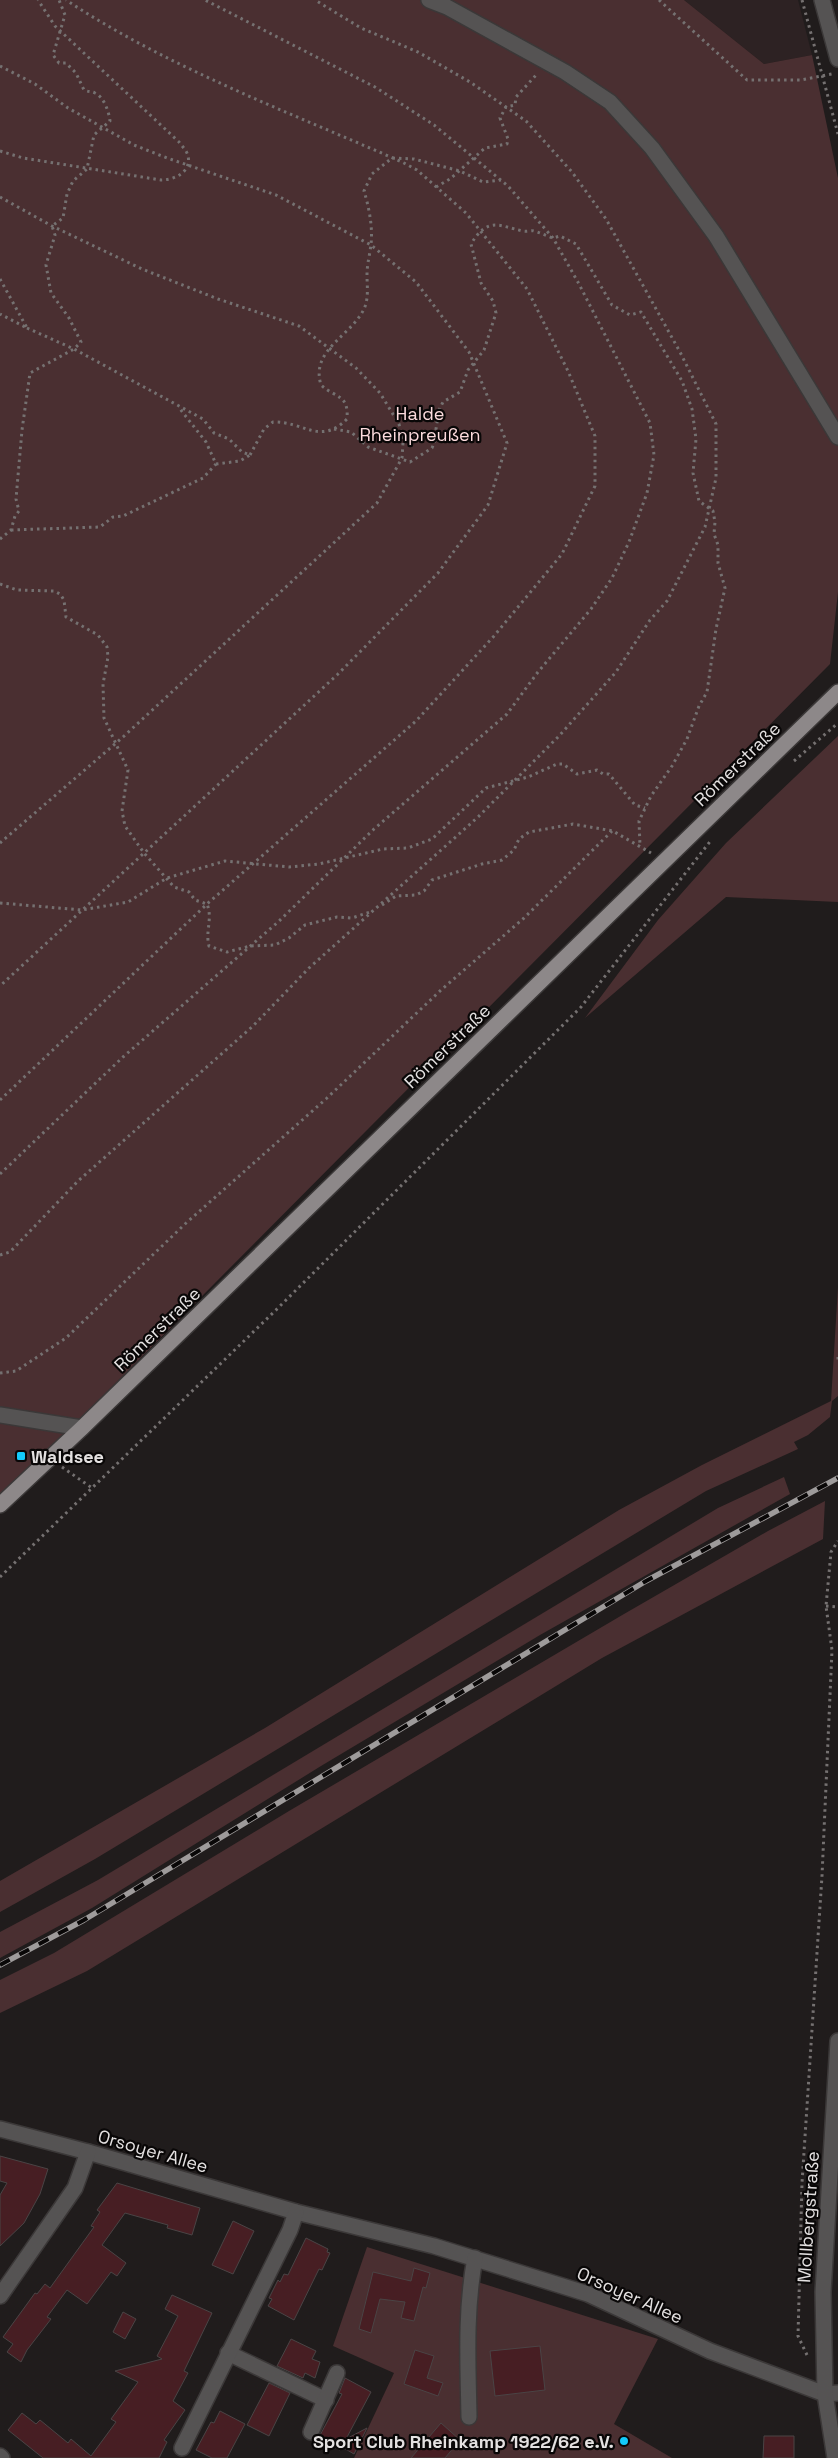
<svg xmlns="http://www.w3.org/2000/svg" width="838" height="2458" font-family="'Space Grotesk',sans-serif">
<rect width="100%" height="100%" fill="#201c1c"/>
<!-- built -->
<polygon fill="#2d2223" points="684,0 798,0 812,55 764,64"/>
<!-- green -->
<g fill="#4a2f31">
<polygon points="0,0 684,0 764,64 812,55 838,178 838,592 830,664 61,1438 0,1495"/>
<polygon points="838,736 838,902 726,897 585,1018 658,920 726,843"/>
<polygon points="838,1287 838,1396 832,1401 830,1417 808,1435 794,1442 798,1449 706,1491 95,1859 0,1912 0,1881 265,1728 619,1510 702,1465 831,1401"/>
<polygon points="784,1477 790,1494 540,1635 321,1766 92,1908 0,1958 0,1932 98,1880 718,1508"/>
<polygon points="825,1501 823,1539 602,1658 87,1971 0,2013 0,1980 54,1953 289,1811 624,1614 768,1531"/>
<polygon points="367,2247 658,2339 614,2424 672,2458 354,2458 394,2373 333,2346"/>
</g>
<!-- building -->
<g fill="#471e23" stroke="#4a4445">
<polygon points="0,2156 48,2169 40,2194 24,2223 0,2246 0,2195 7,2183 0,2181"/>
<polygon points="117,2183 200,2208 192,2235 167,2228 168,2225 125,2213 102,2245 126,2263 117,2276 111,2272 87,2304 67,2290 47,2317 51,2319 27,2350 21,2362 7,2352 13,2344 3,2337 35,2293 37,2294 45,2284 50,2288 94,2227 91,2226 100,2212 97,2210"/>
<polygon points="233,2221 254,2231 233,2274 212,2265"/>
<polygon points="306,2238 328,2249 327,2252 330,2253 322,2270 319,2269 294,2320 268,2306 272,2299 269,2298 278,2280 280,2282 284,2274 288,2275"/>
<polygon points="414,2268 430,2273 426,2288 423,2287 414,2321 401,2318 405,2302 380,2299 371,2333 359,2329 373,2272 411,2281"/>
<polygon points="172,2295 212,2313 184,2371 188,2373 173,2401 185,2410 164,2440 167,2442 159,2458 43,2458 8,2430 22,2413 36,2424 40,2420 68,2443 71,2439 91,2456 116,2422 111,2419 138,2382 115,2371 162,2359 157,2356 178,2316 165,2309"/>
<polygon points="123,2312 136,2319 125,2339 113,2332"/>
<polygon points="291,2339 316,2351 312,2359 320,2362 315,2378 305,2373 303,2378 277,2366"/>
<polygon points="540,2346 545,2390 495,2396 490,2351"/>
<polygon points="415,2350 434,2356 427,2378 443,2383 438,2396 404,2384"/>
<polygon points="345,2378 371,2392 346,2439 367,2428 354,2454 342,2447 340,2450 318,2439 342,2394 339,2393"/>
<polygon points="269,2383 290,2393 269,2436 247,2425"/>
<polygon points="220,2411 245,2424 227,2458 212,2458 196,2450 211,2422 214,2423"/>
<polygon points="441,2423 460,2440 445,2458 411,2458"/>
<polygon points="764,2436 794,2436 794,2458 763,2458"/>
</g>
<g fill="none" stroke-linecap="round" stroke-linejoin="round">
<defs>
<g id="minor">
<polyline points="429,0 447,7 565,72 610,102 652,148 716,236 838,437"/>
<polyline points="822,0 838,59"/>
<polyline points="0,1415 82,1428"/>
<polyline points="0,2129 88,2152 296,2212 434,2246 588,2294 710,2351 825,2394 838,2393"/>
<polyline points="0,2296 75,2188 88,2152"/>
<polyline points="228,2353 326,2400"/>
<path d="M469,2417C468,2364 465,2311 475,2258"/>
<polyline points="311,2432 337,2373"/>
<polyline points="182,2448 290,2230 296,2212"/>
<polyline points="0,2456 2,2458"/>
<polyline points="835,2458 825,2394 823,2292 838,2041"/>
</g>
<polyline id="major" points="0,1505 82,1428 838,692"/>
</defs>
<!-- minor casing -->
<use href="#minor" stroke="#3b3838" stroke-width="18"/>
<!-- major casing -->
<use href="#major" stroke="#3b3838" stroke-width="18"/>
<!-- path -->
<g stroke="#757171" stroke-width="3" stroke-dasharray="2.5 4" stroke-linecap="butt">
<polyline points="659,0 747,80 801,80 832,74"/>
<polyline points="802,0 838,134"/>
<polyline points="0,66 35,84 68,108 134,145 167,158 276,195 371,245 416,282 469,352 507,443 488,505 438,573 338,674 0,986"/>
<path d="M0,151L23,158L161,180C174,180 192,172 188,156C187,151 182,146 179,142L55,26L38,0"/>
<polyline points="436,187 450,179 485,148 507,144 508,139 500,118 506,107 515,105 516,97 537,74"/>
<polyline points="0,197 52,226 142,269 218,299 299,326 356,368 380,393 399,424 403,443 402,458 377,503 123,737 0,843"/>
<polyline points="0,279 27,328 0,314"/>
<polyline points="27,328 74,349 203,419 214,433 229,439 242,452 250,455 240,461 216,464 206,442 180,409"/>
<path d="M334,429L351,432L368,447L410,462L432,448L437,436L436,429L439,410L443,402L460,392L468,370L484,350L496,313L493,301L481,283L471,244C488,216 499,226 523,231C527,232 531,230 534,231C541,233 547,236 553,238L560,236L576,244L612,305L630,315L641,312L682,381L692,409L696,439L693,473L699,501L713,511L715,522L714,534L718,545V563L725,588L716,629L707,692L699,706L687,739L672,766L651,796L639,821L640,846"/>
<path d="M250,455L264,429L273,422C303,421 320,446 347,419C349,394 335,398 321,385C310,350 351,336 364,309C369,298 367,286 367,275C367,264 370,254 371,244C373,228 369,207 364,191L372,174L392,158L414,159L460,171L483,182L501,180"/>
<polyline points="11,530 100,527 113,517 123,516 203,478 216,464"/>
<path d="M0,539L11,530L15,516L19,511L16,499L22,430L30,373L74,349L81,342L69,318L51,293L46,265L55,235L52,226L63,218L67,194L73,181L87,169L94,135L110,121C109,112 104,97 95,93C91,91 88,92 84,90L76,73L66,63H59L53,55L65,15L59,0"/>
<path d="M0,584L17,590L54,591L60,594L64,600L66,617L98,635L107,647L108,657L103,684L104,718L128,770L122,811L125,826L144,853L174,887L189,892L195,900L207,904C213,919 205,931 209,946L227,952L250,946L275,945L289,938L305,925L337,917L352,918L370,912"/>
<polyline points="794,761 838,723"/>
<polyline points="0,903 82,910 128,902 167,878 225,861 289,867 319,864 383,849 408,848 432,839 486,788 528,777 557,764 563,764 577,774 597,770 603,774 609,774 635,805 645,808"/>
<polyline points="382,905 396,896 416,895 424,891 432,880 482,864 502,860 514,850 519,839 529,832 557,827 573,824 613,831 651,853"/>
<path d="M0,1100L207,904L416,721L494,636L562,554L595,486V436L568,371L527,289L466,213L417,170L402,162C289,112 169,68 66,0"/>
<polyline points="0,1174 123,1057 278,922 374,829 507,714 538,672 591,609 612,578 629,542 647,493 654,455 650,423 579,284 553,238 508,186 434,125 375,87 205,0"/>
<polyline points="0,1255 10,1252 78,1181 253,1026 309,968 478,817 559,736 616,672 650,620 667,601 705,527 716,478 716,424 680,352 606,219 572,172 526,121 470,82 418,52 361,28 315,0"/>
<polyline points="838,1357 838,1360"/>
<polyline points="0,1373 16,1371 66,1338 185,1224 327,1098 441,990 524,918 612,831"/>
<polyline points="62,1467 92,1488"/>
<polyline points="0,1577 278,1308 581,1007 712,839"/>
<polyline points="826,1606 838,1607"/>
<polyline points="807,2355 798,2336 802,2183 822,1876 832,1650 826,1606 831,1552 838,1541"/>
</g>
<!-- minor -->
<use href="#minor" stroke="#555353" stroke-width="15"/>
<!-- major -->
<use href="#major" stroke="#8d8889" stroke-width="15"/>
<defs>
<polyline id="rail" points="0,1965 84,1920 646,1581 838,1478"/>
</defs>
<!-- rail casing -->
<use href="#rail" stroke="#9e9b9b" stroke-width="5.5"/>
<!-- rail -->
<use href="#rail" stroke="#090707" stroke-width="4" stroke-dasharray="11" stroke-linecap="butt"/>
</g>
<!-- markers -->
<g fill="#13cafb" stroke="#090707" stroke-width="2">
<rect x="16" y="1451" width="10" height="10" rx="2.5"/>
<circle cx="624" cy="2441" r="5"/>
</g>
<g text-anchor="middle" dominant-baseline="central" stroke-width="4.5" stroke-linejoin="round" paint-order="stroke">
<!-- park labels -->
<g font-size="18" fill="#fcdbdd" stroke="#090707">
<text x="420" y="413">Halde<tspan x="420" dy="21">Rheinpreußen</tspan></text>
</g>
<!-- street labels -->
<g font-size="18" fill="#e4e1e1" stroke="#090707">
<text transform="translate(737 764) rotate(-44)">Römerstraße</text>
<text transform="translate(447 1046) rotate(-44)">Römerstraße</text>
<text transform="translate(157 1329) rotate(-44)">Römerstraße</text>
<text transform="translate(153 2151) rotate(16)">Orsoyer Allee</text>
<text transform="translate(808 2217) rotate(-86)">Mollbergstraße</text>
<text transform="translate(630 2295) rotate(24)">Orsoyer Allee</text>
</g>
<!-- poi labels -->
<g font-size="18" font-weight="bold" fill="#e4e1e1" stroke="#090707" text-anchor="start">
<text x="31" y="1456">Waldsee</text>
<text x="614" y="2441" text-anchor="end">Sport Club Rheinkamp 1922/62 e.V.</text>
</g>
</g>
</svg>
